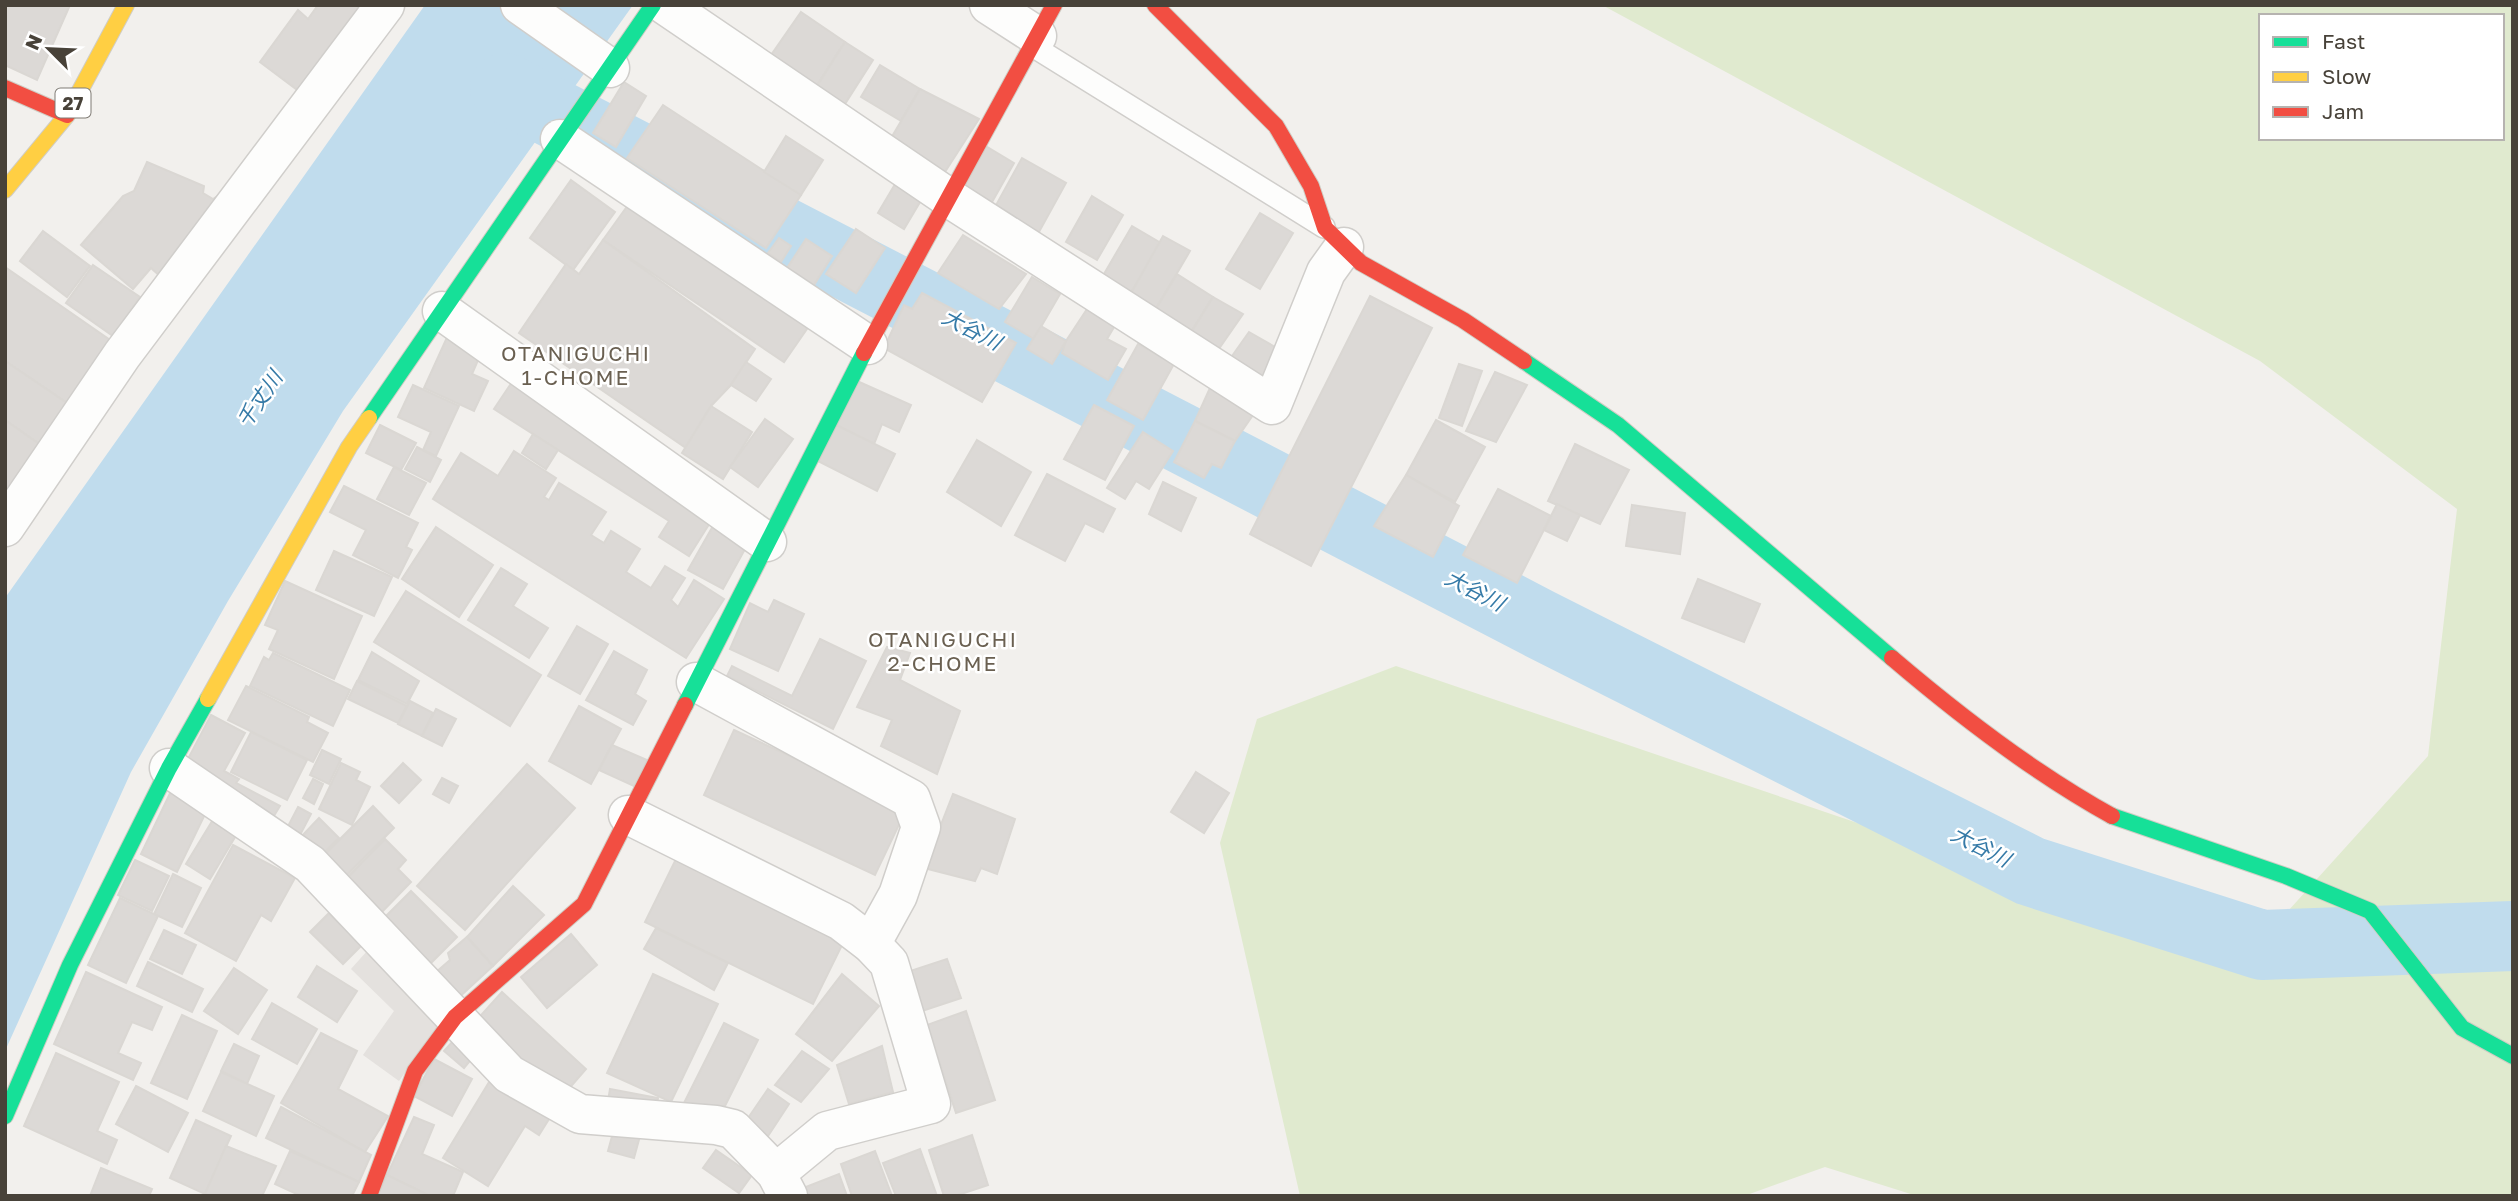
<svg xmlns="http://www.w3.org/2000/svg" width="2518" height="1201" font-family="'Golos Text','Noto Sans JP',sans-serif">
<rect width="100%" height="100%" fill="#f2f0ed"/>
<!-- green -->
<path fill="#e0eacf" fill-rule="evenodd" d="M1602,5H2513V1196H1917L1825,1167L1744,1196H1300L1220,843L1257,719L1396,666L1887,833L2278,922L2428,756L2457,509L2260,361ZM2261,16H2502V138H2261Z"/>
<!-- parking -->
<polygon fill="#e4e1de" points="376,941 444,1017 399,1081 363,1055 394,1011 351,969"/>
<!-- water -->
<polygon fill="#c0dced" points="425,5 633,5 343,411 228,601 131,772 5,1051 5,598"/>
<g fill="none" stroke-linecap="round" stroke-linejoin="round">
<!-- river -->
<polyline stroke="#c0dced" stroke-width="70" points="505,88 1538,623 2030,871 2262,945 2513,936"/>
</g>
<!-- building -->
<g fill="#dcd9d6" stroke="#dad7d3" stroke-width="2">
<polygon points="5,5 70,5 37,80 5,65"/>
<polygon points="318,5 363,5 300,92 260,62 298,10 308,19"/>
<polygon points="801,12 845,42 815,89 769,58"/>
<polygon points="845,42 873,60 843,107 815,89"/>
<polygon points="880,65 920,89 901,121 861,97"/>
<polygon points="624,82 646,96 616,147 593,133"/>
<polygon points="920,89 979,119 945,172 890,140"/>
<polygon points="663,105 801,195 766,248 627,158"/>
<polygon points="786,136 823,160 801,195 764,172"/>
<polygon points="984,145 1014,163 987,211 954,196"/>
<polygon points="1022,158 1066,183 1039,232 995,207"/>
<polygon points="147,162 204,186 203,193 213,199 219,195 162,278 151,268 133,289 81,245 123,196 134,191"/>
<polygon points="571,180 615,212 573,270 530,238"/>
<polygon points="897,181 923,197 904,229 878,213"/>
<polygon points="1092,196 1123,215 1097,260 1066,242"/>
<polygon points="628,205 809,326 784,362 603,240"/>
<polygon points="1260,213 1293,233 1260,289 1226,269"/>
<polygon points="1132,226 1161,243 1130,295 1101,279"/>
<polygon points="856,229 885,248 856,293 826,274"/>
<polygon points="43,231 90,266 67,297 20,261"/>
<polygon points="963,235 1026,274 999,309 938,273"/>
<polygon points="1163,236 1190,251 1156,309 1130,295"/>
<polygon points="779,238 791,246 781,262 768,253"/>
<polygon points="806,239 832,256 814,285 787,268"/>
<polygon points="603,240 755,349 731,385 711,406 686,448 519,333 566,264 579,274"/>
<polygon points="93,265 140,297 113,336 66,303"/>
<polygon points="5,267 113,342 70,405 5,361"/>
<polygon points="1177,274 1213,297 1187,339 1151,317"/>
<polygon points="1032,277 1060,294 1034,339 1005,322"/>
<polygon points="922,293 1016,343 982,402 884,348 904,305 912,309"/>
<polygon points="1370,296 1432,328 1311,566 1250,534"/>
<polygon points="1213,297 1243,314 1216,353 1187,339"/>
<polygon points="1089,306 1117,322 1107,339 1126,349 1108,380 1062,353 1066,341"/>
<polygon points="454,322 488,337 472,374 488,381 474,411 424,388"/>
<polygon points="1041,326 1066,341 1052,364 1027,349"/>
<polygon points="1249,332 1282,351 1257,387 1225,366"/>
<polygon points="1138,344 1174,364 1143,420 1107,400"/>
<polygon points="5,361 70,405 42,446 5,420"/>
<polygon points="746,362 771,379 756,401 731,385"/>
<polygon points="1459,364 1482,371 1462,426 1439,418"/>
<polygon points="1495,372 1527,385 1496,442 1466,431"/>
<polygon points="514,379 718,510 689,556 659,537 669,521 494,409"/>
<polygon points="857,381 911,405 899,432 882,424 874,444 836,425"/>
<polygon points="413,385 459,406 436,456 423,450 431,432 398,417"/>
<polygon points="1210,388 1255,412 1235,441 1195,421"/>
<polygon points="1094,405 1134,426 1105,480 1064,459"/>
<polygon points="711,406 752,432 723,479 682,453"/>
<polygon points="765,419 793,439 758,487 730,467"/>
<polygon points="5,420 42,446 5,498"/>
<polygon points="1436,420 1485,447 1455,502 1406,475"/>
<polygon points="1195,421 1235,441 1221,468 1212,464 1204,478 1174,462"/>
<polygon points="380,425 416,443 401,470 366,453"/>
<polygon points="836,425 895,454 877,491 818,461"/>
<polygon points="1143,432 1173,451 1149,489 1136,481 1125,499 1107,488"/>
<polygon points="533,434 558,450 546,469 522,453"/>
<polygon points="977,440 1031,472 1001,526 947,492"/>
<polygon points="1575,444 1629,470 1600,524 1548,501"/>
<polygon points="417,447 441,460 430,482 405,469"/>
<polygon points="514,451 556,478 544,497 549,500 559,483 606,512 591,535 604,543 611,531 640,549 626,572 651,588 665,566 685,578 671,600 678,607 694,580 724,599 686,658 433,499 461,453 498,476"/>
<polygon points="394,467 426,483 409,515 377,499"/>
<polygon points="1047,474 1115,509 1103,532 1085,523 1065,561 1015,535"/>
<polygon points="1406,475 1459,506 1433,557 1374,526"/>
<polygon points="1163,482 1196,498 1181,531 1149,514"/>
<polygon points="344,486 418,523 406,547 412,550 398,578 353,555 366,530 330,512"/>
<polygon points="1498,489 1551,516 1517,583 1463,555"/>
<polygon points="726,503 760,522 723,589 688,570"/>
<polygon points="1557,504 1580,515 1567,541 1544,530"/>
<polygon points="1632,505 1685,513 1680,554 1626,546"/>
<polygon points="436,527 493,565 459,617 402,579"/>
<polygon points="334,551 392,577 374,616 316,590"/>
<polygon points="501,568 527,584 513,606 548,628 529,658 468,620"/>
<polygon points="1698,579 1760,604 1744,642 1682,618"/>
<polygon points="285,581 362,616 334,679 269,649 278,630 265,625"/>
<polygon points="406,591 541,675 510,726 374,642"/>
<polygon points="774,600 804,614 778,671 730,649 750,603 768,612"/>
<polygon points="577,626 608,644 580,694 548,676"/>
<polygon points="820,639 866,661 833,729 727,676 732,666 792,696"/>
<polygon points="887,647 910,653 900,680 960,711 937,774 881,746 892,720 857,707"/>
<polygon points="614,651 647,670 635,694 646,701 633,725 586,700"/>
<polygon points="372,652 419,681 407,704 358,680"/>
<polygon points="273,653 350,690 333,726 250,686 264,657 269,660"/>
<polygon points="357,681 407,706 398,723 348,699"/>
<polygon points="246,686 309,717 307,722 328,733 313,762 228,720"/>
<polygon points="410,701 433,713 422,736 398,724"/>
<polygon points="579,706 621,729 591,784 549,761"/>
<polygon points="436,709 456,719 442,746 422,736"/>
<polygon points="211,715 245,733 224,771 239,779 236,783 280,806 272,819 188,759"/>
<polygon points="734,730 906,810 875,875 704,795"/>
<polygon points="251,732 307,760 287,800 231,772"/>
<polygon points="612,745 647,760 636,787 599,770"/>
<polygon points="322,750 341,759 329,784 310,775"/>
<polygon points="341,763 360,772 356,780 370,787 352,825 319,809"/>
<polygon points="403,763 421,780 399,803 381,786"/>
<polygon points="527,764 575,808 465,930 417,886"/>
<polygon points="1196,772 1229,793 1204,833 1171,812"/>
<polygon points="442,778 458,786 449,803 433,794"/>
<polygon points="313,779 323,784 314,804 303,798"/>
<polygon points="173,787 210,804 177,872 141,854"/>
<polygon points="953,794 1015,819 997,874 981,868 975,881 924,868"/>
<polygon points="373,806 394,828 342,880 321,858"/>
<polygon points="298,807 311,814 299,837 286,830"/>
<polygon points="217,813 241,827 210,879 186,864"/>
<polygon points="319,818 339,838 320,857 300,838"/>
<polygon points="385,839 406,860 398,869 411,882 377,917 342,883"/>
<polygon points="233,845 295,878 271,921 261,915 236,961 185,933"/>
<polygon points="676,859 844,941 813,1004 645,922"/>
<polygon points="135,860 169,876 152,911 118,895"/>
<polygon points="173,874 201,888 182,927 154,914"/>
<polygon points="513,886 544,915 493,966 467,937"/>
<polygon points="411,891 457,937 427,967 381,921"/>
<polygon points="120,898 158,916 126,983 88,965"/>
<polygon points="329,913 362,945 343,964 310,932"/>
<polygon points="656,928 728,963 714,990 644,949"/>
<polygon points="164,930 196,945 182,974 150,959"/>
<polygon points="571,934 597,965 547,1008 521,977"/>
<polygon points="467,937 493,966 455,1001 434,974 450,960 448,953"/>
<polygon points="947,959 961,998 919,1012 904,973"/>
<polygon points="148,962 203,989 192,1012 137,986"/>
<polygon points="317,966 357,991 337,1022 298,997"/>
<polygon points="234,968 267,990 238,1034 204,1011"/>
<polygon points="86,972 162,1007 152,1030 132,1022 118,1053 141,1063 133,1080 54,1044"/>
<polygon points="653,974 718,1004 671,1102 607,1073"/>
<polygon points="842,974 879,1006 832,1061 796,1034"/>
<polygon points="502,992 586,1069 559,1100 474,1023"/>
<polygon points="272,1003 317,1029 297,1064 252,1039"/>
<polygon points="966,1011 995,1100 956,1113 927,1025"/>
<polygon points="182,1015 217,1031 187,1099 151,1083"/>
<polygon points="724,1023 758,1040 716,1124 682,1107"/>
<polygon points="321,1033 357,1051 338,1089 388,1116 365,1152 281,1103"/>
<polygon points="454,1040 474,1056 464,1068 444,1051"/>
<polygon points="234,1044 259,1056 247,1084 221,1071"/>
<polygon points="882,1046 893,1092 849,1104 837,1065"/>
<polygon points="802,1051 829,1069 801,1102 775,1085"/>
<polygon points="56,1053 119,1082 97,1131 117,1140 107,1164 24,1126"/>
<polygon points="434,1059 472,1079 452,1116 414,1096"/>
<polygon points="221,1072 274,1096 256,1136 203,1111"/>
<polygon points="494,1074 554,1111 539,1135 525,1126 488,1186 443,1158"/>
<polygon points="136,1086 188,1113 168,1152 116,1124"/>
<polygon points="610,1089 658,1098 655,1116 607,1107"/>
<polygon points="768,1089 789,1104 764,1142 742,1127"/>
<polygon points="281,1107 371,1155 359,1182 266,1138"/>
<polygon points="414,1117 434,1125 422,1154 463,1172 453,1196 430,1196 387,1175"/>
<polygon points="196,1120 231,1136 205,1194 170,1178"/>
<polygon points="614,1129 640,1136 634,1158 608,1151"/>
<polygon points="972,1135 988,1185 955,1196 944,1196 929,1150"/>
<polygon points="226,1146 276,1166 262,1196 210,1196 205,1194"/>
<polygon points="920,1149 937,1196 896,1196 883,1163"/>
<polygon points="716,1150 752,1175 739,1193 703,1168"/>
<polygon points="290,1151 359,1182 352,1196 301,1196 275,1184"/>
<polygon points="875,1151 892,1196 852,1196 841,1164"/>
<polygon points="101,1168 152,1189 149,1196 90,1196"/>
<polygon points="839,1174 847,1196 806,1196 803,1188"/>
<polygon points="387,1175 430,1196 377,1196"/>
</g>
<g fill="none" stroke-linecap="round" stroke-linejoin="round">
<defs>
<polyline id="lane" points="1031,45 1324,227"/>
<g id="street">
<polyline points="520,5 610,68"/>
<polyline points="665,5 949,198 1272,405 1326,272 1344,247"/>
<polyline points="989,5 1037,36"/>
<polyline points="560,139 868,345"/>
<polyline points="442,311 767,542"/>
<polyline points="5,527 122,355 385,5"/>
<polyline points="696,682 911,799 921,827 898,895 871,944"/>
<polyline points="169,768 310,864 509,1074 580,1114 716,1125 733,1129 776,1173 788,1196"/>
<polyline points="628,815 841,921 871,944 889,963 931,1104 827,1131 776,1173"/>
</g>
<g id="fast">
<polyline points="1524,361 1618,425 1892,658"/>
<polyline points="369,418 653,5"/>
<polyline points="685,705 864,353"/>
<polyline points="2112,816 2286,876 2370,911 2462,1028 2513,1056"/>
<polyline points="5,1116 70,965 169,768 208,699"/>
</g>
<g id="slow">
<polyline points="5,190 67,115 126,5"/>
<polyline points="208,699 349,447 369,418"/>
</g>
<g id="jam">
<polyline points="1155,5 1276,126 1311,186 1325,228 1361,263 1463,320 1524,361"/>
<polyline points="5,88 67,115"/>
<polyline points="864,353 1054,5"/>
<path d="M1892,658C1960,716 2034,773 2112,816"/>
<polyline points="369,1196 415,1071 455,1017 584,904 685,705"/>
</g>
</defs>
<!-- lane casing -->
<use href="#lane" stroke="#d0cecb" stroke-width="24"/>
<!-- street casing -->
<use href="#street" stroke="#d0cecb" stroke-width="41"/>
<!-- fast casing -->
<use href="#fast" stroke="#d0cdc4" stroke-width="18"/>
<!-- slow casing -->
<use href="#slow" stroke="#d0cdc4" stroke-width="18"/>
<!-- jam casing -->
<use href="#jam" stroke="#d0cdc4" stroke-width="18"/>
<!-- lane -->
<use href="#lane" stroke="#fdfdfc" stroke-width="21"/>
<!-- street -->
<use href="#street" stroke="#fdfdfc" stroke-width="38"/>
<!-- fast -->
<use href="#fast" stroke="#16e098" stroke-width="16"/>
<!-- slow -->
<use href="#slow" stroke="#ffcf43" stroke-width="16"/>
<!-- jam -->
<use href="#jam" stroke="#f24e42" stroke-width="16"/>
</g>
<g text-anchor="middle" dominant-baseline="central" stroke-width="5" stroke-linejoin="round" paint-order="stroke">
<!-- shield labels -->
<rect fill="#fff" stroke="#7f7b74" stroke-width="2" x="55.5" y="88.5" width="35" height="29" rx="5"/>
<g font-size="18" font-weight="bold" fill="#484239">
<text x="73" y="103">27</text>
</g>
<!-- water labels -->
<g font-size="21" font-style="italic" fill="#357aa7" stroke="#fff">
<text transform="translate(972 329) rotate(27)">大谷川</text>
<text transform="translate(259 399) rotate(-56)">千丈川</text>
<text transform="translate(1475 590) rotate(27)">大谷川</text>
<text transform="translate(1981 846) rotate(27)">大谷川</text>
</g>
<!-- neighbourhood labels -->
<g font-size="21" letter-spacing="2" fill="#6a6051" stroke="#fff">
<text x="576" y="353">OTANIGUCHI<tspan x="576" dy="24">1-CHOME</tspan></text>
<text x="943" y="639">OTANIGUCHI<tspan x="943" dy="24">2-CHOME</tspan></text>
</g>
</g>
<!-- border -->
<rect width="2518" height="1201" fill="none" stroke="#484239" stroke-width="14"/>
<!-- legend -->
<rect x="2259" y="14" width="245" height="126" fill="#ffffff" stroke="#b6b3b0" stroke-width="2"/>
<rect x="2273" y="37" width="35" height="10" fill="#16e098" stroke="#b6b3b0" stroke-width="2"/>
<text x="2322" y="49" font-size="21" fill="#484239">Fast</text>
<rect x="2273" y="72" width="35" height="10" fill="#ffcf43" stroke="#b6b3b0" stroke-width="2"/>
<text x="2322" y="84" font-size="21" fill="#484239">Slow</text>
<rect x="2273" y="107" width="35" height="10" fill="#f24e42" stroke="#b6b3b0" stroke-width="2"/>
<text x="2322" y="119" font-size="21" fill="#484239">Jam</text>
<!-- north arrow -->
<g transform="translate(49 49) rotate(294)" stroke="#ffffff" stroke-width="5" paint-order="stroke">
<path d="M0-5L12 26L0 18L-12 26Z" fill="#484239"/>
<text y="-10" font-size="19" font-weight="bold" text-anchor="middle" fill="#484239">N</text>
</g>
</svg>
